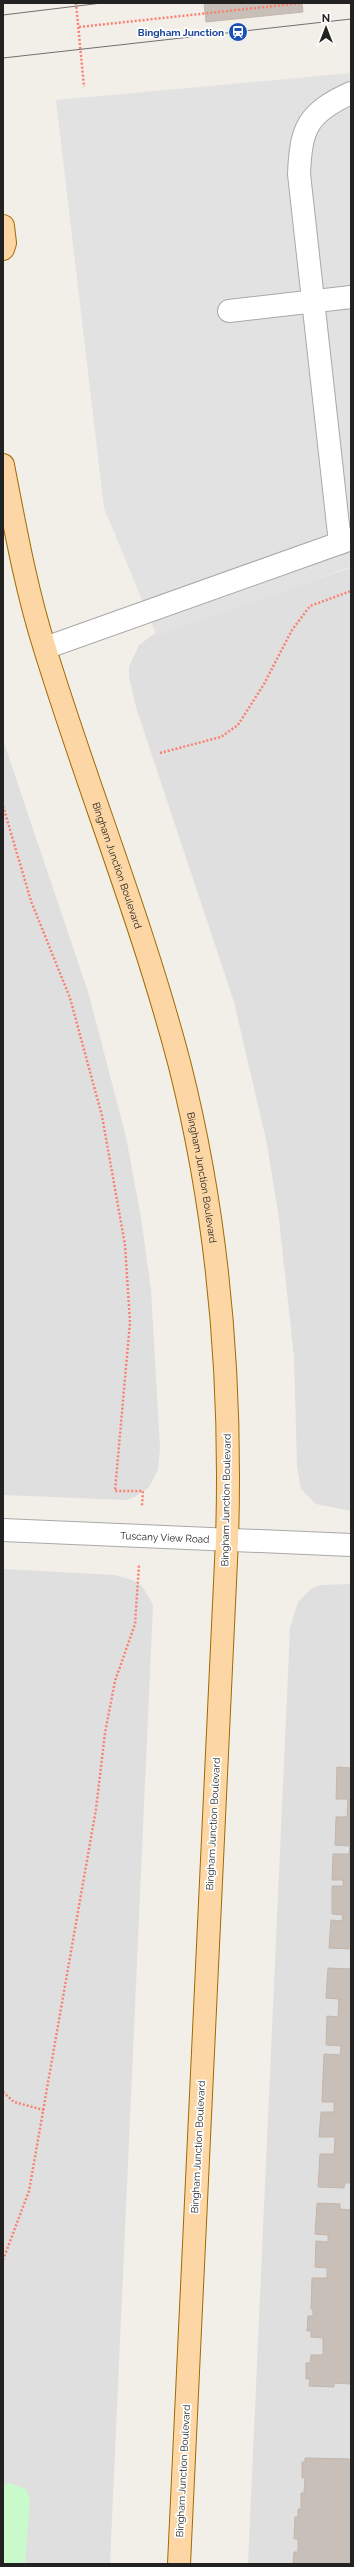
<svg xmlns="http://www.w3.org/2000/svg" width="354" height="2567" font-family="Raleway,sans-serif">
<rect width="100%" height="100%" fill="#f2efe9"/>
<!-- residential -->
<g fill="#e0dfdf">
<polygon points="351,568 351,1511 316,1504 301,1489 297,1466 294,1357 279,1219 267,1144 234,1002 136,707 129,677 129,667 139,645 154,634"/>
<polygon points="3,740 89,995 126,1137 141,1218 151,1290 160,1448 158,1470 149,1487 135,1497 126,1500 3,1495"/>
<polygon points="3,1569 115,1575 132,1580 142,1586 153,1605 110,2564 3,2564"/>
<polygon points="351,1584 351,2564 248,2564 290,1628 298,1602 312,1588 321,1585"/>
</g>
<!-- park -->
<polygon fill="#c8facc" points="9,2483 26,2489 30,2500 25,2564 3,2564 3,2485"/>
<!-- parking -->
<polygon fill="#e2e2e2" points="351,73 351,567 157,636 104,508 56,100"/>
<!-- building -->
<g fill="#c7bfb8" stroke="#c4b6ab">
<polygon points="204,3 302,3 303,12 206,22"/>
<polygon points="337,1767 351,1768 351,1949 329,1948 331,1920 342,1921 343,1915 332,1914 332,1886 343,1886 343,1880 332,1880 333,1854 349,1854 350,1846 335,1845 336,1817 347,1817 348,1799 336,1799"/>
<polygon points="328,1968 351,1969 351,2183 345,2183 344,2188 318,2187 320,2154 334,2154 335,2137 319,2137 321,2112 334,2112 334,2102 322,2102 324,2054 340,2055 341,2046 326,2045 327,2016 338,2017 339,1999 326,1998"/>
<polygon points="317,2203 340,2204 340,2209 351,2210 351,2384 334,2383 334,2387 309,2386 310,2379 306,2379 306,2363 310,2363 311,2355 323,2355 323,2338 311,2337 311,2331 307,2331 308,2316 313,2316 313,2309 311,2309 312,2278 327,2278 327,2268 315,2267 316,2241 328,2242 328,2235 315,2234"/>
<polygon points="305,2458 351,2459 351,2564 293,2564 294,2552 298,2552 298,2539 294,2539 295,2517 298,2517 298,2509 301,2509 301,2493 304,2493 305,2478 302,2478 302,2462 305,2462"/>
</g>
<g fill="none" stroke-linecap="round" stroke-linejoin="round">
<defs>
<g id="minor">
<polyline points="229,311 351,297"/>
<path d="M340,543L299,174C301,128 307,113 351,93"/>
<polyline points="45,648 351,539"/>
<path id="s1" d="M3,1530L351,1545"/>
</g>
<g id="major">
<polyline points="3,226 5,243 3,249"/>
<path id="s2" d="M3,465C15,527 26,589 45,649C88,789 143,924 180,1066C219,1221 232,1380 227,1540L179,2564"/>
</g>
</defs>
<!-- minor casing -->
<use href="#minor" stroke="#a9a9a9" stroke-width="24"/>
<!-- major casing -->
<use href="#major" stroke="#a06b00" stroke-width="24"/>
<!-- path -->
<g stroke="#fa8072" stroke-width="2.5" stroke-dasharray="2 2" stroke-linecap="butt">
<polyline points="76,3 84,87"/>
<polyline points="79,27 302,3"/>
<polyline points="160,753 221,737 238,725 264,684 292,630 310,606 351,591"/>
<polyline points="3,806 31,901 70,998 102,1116 125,1245 130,1322 115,1491 143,1491 142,1506"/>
<polyline points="3,2092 14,2102 44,2110"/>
<polyline points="3,2260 29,2191 96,1809 105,1733 115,1681 135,1624 139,1565"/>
</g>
<!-- minor -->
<use href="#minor" stroke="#fff" stroke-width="22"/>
<!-- major -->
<use href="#major" stroke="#fcd6a4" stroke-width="22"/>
<!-- tram -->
<g stroke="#707070" stroke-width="1">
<polyline points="3,15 102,3"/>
<polyline points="3,58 351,19"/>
</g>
</g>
<!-- icons -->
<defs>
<symbol id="station-disc" viewBox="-11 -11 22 22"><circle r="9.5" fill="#1a4fb4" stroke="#fff"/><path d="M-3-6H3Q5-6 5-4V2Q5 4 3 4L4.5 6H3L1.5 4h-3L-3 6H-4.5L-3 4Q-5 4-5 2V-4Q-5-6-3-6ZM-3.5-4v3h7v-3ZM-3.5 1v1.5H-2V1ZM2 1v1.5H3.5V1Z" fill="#fff"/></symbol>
</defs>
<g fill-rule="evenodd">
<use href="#station-disc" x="227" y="21" width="22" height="22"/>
</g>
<g text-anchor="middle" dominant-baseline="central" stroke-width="3.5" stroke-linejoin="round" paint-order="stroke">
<!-- transit labels -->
<g font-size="10" font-weight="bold" fill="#164399" stroke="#fff" text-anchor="end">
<text x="224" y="32">Bingham Junction</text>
</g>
<!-- street labels -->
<g font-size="10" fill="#222" stroke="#fff">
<text stroke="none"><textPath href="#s2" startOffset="417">Bingham Junction Boulevard</textPath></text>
<text stroke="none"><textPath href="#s2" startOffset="741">Bingham Junction Boulevard</textPath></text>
<text transform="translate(226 1500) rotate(-89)">Bingham Junction Boulevard</text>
<text stroke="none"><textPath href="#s1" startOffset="162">Tuscany View Road</textPath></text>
<text transform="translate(213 1824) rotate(-87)">Bingham Junction Boulevard</text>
<text transform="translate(198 2147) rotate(-87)">Bingham Junction Boulevard</text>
<text transform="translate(183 2471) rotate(-87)">Bingham Junction Boulevard</text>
</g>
</g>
<!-- border -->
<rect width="354" height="2567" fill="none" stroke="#222222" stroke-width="8"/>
<!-- north arrow -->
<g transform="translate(326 28)" stroke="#ffffff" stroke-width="3" paint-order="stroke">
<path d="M0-3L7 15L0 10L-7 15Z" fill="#222222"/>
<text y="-6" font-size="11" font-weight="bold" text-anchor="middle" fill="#222222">N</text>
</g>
</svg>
